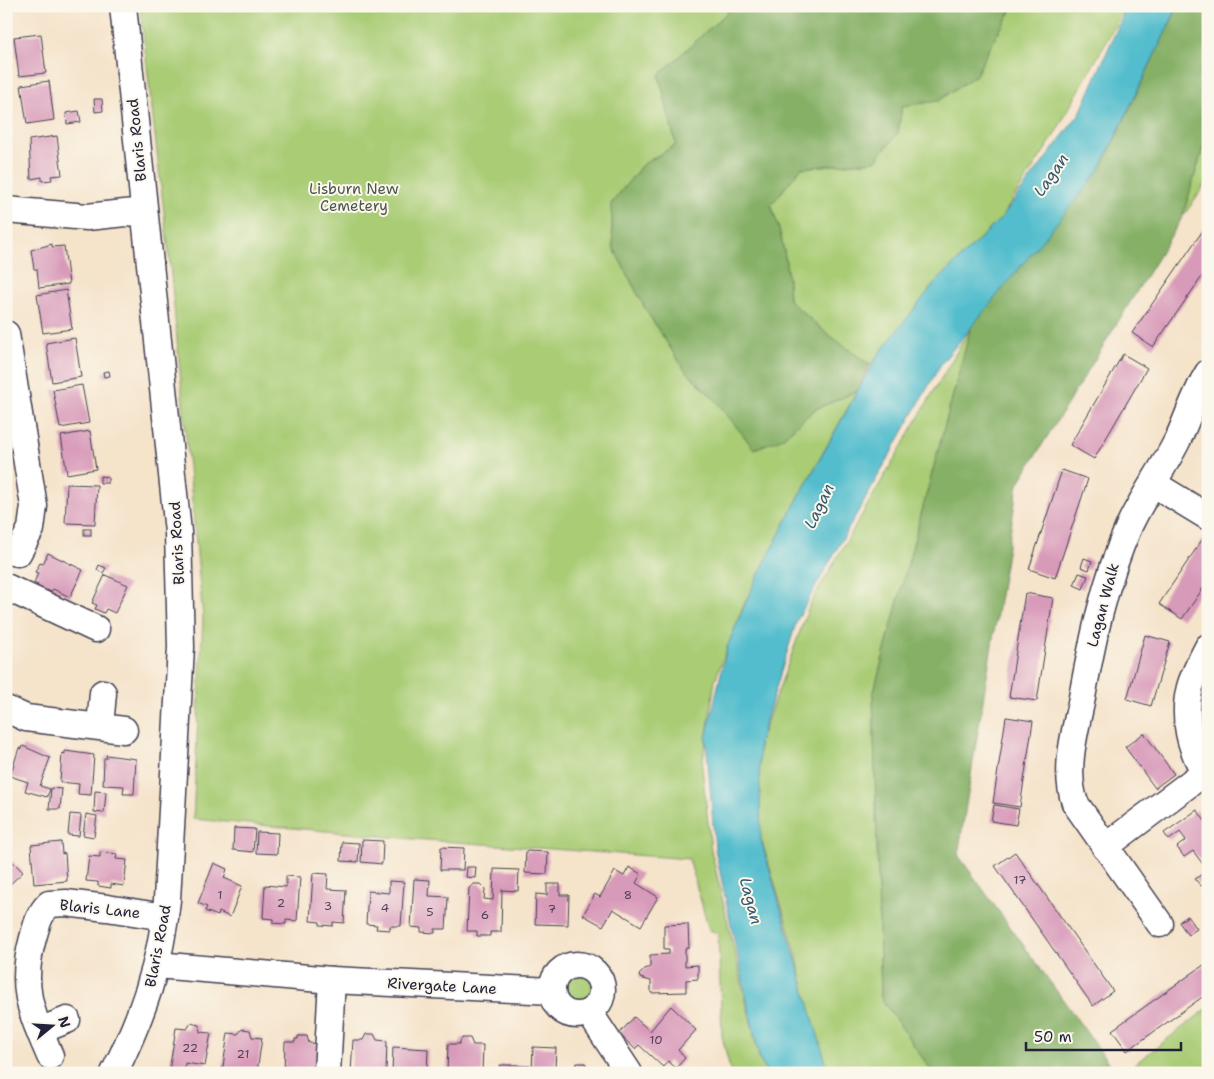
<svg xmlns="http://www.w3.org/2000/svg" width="1214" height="1079" font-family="'Shantell Sans',sans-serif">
<rect width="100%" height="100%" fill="#fbf7ec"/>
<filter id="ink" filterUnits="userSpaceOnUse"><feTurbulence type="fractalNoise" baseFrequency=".02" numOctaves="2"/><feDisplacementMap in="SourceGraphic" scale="10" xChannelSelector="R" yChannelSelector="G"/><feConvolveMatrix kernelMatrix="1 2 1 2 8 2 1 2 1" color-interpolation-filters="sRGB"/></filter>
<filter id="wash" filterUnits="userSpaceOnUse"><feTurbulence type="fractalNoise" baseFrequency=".0096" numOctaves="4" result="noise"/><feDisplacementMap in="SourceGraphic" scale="20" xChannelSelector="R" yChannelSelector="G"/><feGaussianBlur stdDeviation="1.12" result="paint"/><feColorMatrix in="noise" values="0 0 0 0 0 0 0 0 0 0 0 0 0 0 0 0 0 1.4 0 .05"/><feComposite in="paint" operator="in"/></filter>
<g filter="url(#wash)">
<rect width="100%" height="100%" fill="#f5e3ca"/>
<!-- green -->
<g fill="#a9cc75" stroke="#667758">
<polygon points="140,6 734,6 659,75 676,145 642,165 611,204 613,247 647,312 684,369 716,401 781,439 814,410 857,391 790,513 744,604 715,680 702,767 711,850 760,1061 768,1073 731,1073 722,1036 718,933 709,930 689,859 413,839 193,819 203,618 170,264"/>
<path d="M1014,6H1126L1052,139L1001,218L934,284L870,365L825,332L789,300C788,266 783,237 771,205L801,168L875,161L898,133L902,106L938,101L976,75L992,43Z"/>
<polygon points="1208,131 1208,180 1182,218"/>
<polygon points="971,327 873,695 881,998 933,1073 824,1073 795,950 758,829 759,743 810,604"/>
<circle cx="577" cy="990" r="17"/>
<polygon points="1208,1008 1208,1073 1123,1073"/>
</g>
<!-- forest -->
<g fill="#86b066" stroke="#546950">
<path d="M734,6H1014L992,43L976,75L938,101L902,106L898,133L875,161L801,168L771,205C783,237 788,266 789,300L825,332L870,365L857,391L814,410L781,439L754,449L716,401L684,369L647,312L613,247L611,204L642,165L676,145L659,75Z"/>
<polygon points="1178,6 1208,6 1208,131 1182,218 1018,484 958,855 1116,1073 933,1073 881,998 873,695 971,327 1101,168"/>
</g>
<!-- water -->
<polygon fill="#52bdcd" stroke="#3a7084" points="1127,6 1178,6 1099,171 941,364 797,620 759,743 761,840 829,1073 768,1073 760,1061 715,849 706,738 727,647 750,592 790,513 877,356 934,284 1001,218 1080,113"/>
<g id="blocks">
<!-- building -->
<g fill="#d89ab9">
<polygon points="41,34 46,73 19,76 14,37"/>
<polygon points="49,81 54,120 27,124 21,85"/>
<polygon points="94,99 102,99 103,111 95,112"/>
<polygon points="79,111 81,122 67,124 66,113"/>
<polygon points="57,136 62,175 51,176 52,180 42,181 42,177 31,179 29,140"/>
<polygon points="1208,223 1208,268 1153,347 1132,333"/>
<polygon points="52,244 52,247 64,246 69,284 39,288 37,269 34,269 31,250"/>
<polygon points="66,290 72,329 43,333 37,295"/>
<polygon points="75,338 81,377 52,382 46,343"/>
<polygon points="1123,354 1147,368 1094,459 1070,445"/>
<polygon points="109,371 110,376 104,377 103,372"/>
<polygon points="82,385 89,423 60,428 53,390"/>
<polygon points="90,431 96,469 67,474 61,436"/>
<polygon points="1062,470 1088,479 1055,578 1029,569"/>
<polygon points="100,476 108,477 108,483 100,483"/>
<polygon points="67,484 97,485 95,524 65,523"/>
<rect x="84" y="529" width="7" height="6"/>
<polygon points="1208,531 1208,581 1182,619 1159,604"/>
<polygon points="48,553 83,570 70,597 53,589 51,592 47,590 46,593 37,589 38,585 34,583 38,573 35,572 40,563 43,564"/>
<polygon points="1084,558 1092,561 1089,570 1081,567"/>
<polygon points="99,565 106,568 103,573 97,570"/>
<polygon points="1079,573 1088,576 1083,589 1074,585"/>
<polygon points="105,575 128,585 115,613 106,609 104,613 95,609 97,605 92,603"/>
<polygon points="1025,593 1053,598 1037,701 1009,697"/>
<polygon points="1145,635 1170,642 1151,706 1127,699"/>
<polygon points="1006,717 1033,721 1020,807 993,803"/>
<polygon points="1144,733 1174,774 1155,788 1125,747"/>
<polygon points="23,746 50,758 40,786 50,789 47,797 25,791 28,782 10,776 19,748 22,749"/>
<polygon points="65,751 94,755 91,795 78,794 79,784 60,782 62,753 65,754"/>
<polygon points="106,755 136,759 134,794 123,794 124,786 103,785 104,758 107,758"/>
<polygon points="51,788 62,789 60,809 49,809"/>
<polygon points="95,791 106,792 104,813 94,812"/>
<polygon points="994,805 1019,809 1016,825 991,821"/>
<polygon points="1197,810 1208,825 1208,871 1193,851 1184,857 1177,847 1186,840 1180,832 1169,840 1164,833"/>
<polygon points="70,814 81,815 79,836 68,835"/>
<polygon points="86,814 97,816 94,837 83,835"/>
<polygon points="234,828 255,829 253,852 233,850"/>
<polygon points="257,832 278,833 277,854 256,853"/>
<polygon points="362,840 383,841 382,864 361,862"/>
<polygon points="61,842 62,854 65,853 67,881 34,884 31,845"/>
<polygon points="342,842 359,843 358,862 341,861"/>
<polygon points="441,847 464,848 463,870 440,870"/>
<polygon points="526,851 548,852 547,874 525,873"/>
<polygon points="100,852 117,854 116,859 127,860 124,886 111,884 111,888 98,886 98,882 86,881 89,856 100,857"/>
<polygon points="1015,852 1113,991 1093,1006 995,866"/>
<polygon points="6,855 23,872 6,888"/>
<polygon points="214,863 227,869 224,878 242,886 230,917 219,912 218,916 205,911 207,907 198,903"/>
<polygon points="467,867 476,867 475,878 466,877"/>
<polygon points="629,867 641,874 636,883 658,897 641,926 613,909 603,926 583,915 595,894 600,897 615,871 624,876"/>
<polygon points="494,869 519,870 518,891 502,890 501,932 490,932 490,936 477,936 477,931 467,931 469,888 474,884 480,884 485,889 484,899 493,900"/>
<polygon points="313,873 328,874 327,889 346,890 344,923 333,922 333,926 320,925 320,922 310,921"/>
<polygon points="1202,874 1208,881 1201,886 1195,879"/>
<polygon points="286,876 300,877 297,921 286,920 286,924 273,923 273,919 263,918 265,885 286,887"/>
<polygon points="414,879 430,880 429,896 448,897 446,929 435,929 435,933 421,932 421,928 411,927"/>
<polygon points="389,881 404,882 401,926 390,926 390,930 376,929 377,925 366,924 368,891 389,893"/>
<polygon points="547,884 560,884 560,895 569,895 568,925 535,924 536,894 547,895"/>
<polygon points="1188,916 1197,929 1188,935 1179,922"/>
<polygon points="688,924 689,948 685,948 685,966 698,965 698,979 686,980 686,992 651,993 651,981 640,978 639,975 646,968 650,968 650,955 669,954 669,949 664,949 664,925"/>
<polygon points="1208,962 1208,993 1127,1051 1112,1030"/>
<polygon points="671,1006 696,1030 678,1050 685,1058 676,1068 668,1061 663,1067 639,1045 635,1049 619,1034 634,1017 650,1031"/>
<polygon points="191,1023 199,1025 200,1032 211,1033 205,1066 185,1063 184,1073 169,1071 176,1028 187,1029"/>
<polygon points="242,1029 250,1030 252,1037 262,1038 257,1072 238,1069 237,1073 222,1073 228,1033 238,1034"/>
<polygon points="366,1034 374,1034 377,1040 387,1041 386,1073 351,1073 353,1040 363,1040"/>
<polygon points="298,1036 307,1036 309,1043 320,1044 319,1073 284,1073 285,1042 295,1042 295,1039 298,1039"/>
<polygon points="462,1038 470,1038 473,1045 483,1045 482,1073 447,1073 448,1044 459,1044"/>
<polygon points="393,1047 428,1049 427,1073 392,1073"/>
<polygon points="533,1047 556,1048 555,1069 550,1069 550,1073 500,1073 500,1065 518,1065 518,1070 519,1066 530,1066 529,1071 532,1071"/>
<polygon points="577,1063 585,1063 587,1069 600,1070 600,1073 560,1073 561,1068 574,1069"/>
</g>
</g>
</g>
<g filter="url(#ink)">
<use href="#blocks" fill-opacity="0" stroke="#423f50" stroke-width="1"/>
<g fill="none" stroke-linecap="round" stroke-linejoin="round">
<defs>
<g id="minor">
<polyline points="6,210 87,217 144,211"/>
<polyline points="6,334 34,506 31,529 18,553 6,551"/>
<polyline points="1154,484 1208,517"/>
<polyline points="6,587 96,629"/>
<path d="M1208,647C1202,659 1194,673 1190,687C1182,718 1190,751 1208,777"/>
<polyline points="6,709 26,718 124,730"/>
<polyline points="100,726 103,693"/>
<polyline points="1105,847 1205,772"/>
<path d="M1160,924L1075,803C1064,772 1074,735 1081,703C1092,642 1104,582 1130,524C1143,496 1164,468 1178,439C1188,417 1195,394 1208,373"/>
<polyline points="157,965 332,980 552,991"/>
<circle cx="577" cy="990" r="25"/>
<polyline points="589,1012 629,1073"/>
<polyline points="39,1031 67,1020"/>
<path d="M50,1056C31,1012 19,987 33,938C37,924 39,914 49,904L66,903L107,908L165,917"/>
<path d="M114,1073C142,1016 161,964 167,900L181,647L178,532L123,6"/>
<polyline points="327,1073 332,980"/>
</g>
</defs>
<!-- minor casing -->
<use href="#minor" stroke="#423f50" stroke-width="29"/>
<!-- minor -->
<use href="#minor" stroke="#fff" stroke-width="26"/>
</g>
</g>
<g text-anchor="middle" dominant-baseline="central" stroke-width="4" stroke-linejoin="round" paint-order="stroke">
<!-- number labels -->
<g font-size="12" fill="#50405a">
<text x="1020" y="880">17</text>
<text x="220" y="895">1</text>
<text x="628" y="895">8</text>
<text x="281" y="903">2</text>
<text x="328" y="906">3</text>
<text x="385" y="908">4</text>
<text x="552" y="909">7</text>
<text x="430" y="912">5</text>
<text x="485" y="915">6</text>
<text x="656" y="1040">10</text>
<text x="190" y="1048">22</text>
<text x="243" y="1054">21</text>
</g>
<!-- street labels -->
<g font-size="15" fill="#22223b" stroke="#fbf7ec">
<text transform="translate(137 140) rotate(-96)">Blaris Road</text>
<text transform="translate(177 543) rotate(-93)">Blaris Road</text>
<text transform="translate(1103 605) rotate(-75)">Lagan Walk</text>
<text transform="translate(100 909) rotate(6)">Blaris Lane</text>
<text transform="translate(158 946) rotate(-79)">Blaris Road</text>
<text transform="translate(442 986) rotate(3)">Rivergate Lane</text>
</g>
<!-- park labels -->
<g font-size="15" fill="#4a554c" stroke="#fbf7ec">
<text x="354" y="189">Lisburn New<tspan x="354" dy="17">Cemetery</tspan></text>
</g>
<!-- water labels -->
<g font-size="16" font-style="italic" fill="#33586e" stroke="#fbf7ec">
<text transform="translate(1051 175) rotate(-55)">Lagan</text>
<text transform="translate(819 506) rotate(-64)">Lagan</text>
<text transform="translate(751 901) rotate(75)">Lagan</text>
</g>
</g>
<!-- margin -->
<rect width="1214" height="1079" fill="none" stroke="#fbf7ec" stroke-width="25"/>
<!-- north arrow -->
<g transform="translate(52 1026) rotate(72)" stroke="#fbf7ec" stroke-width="4" paint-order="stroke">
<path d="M0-4L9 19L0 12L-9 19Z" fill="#22223b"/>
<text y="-8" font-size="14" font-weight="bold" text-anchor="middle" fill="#22223b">N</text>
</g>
<!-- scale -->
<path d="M1026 1042v8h155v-8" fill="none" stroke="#22223b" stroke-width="2.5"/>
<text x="1034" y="1042" font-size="15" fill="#22223b" stroke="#fbf7ec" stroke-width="4" paint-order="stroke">50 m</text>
</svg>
